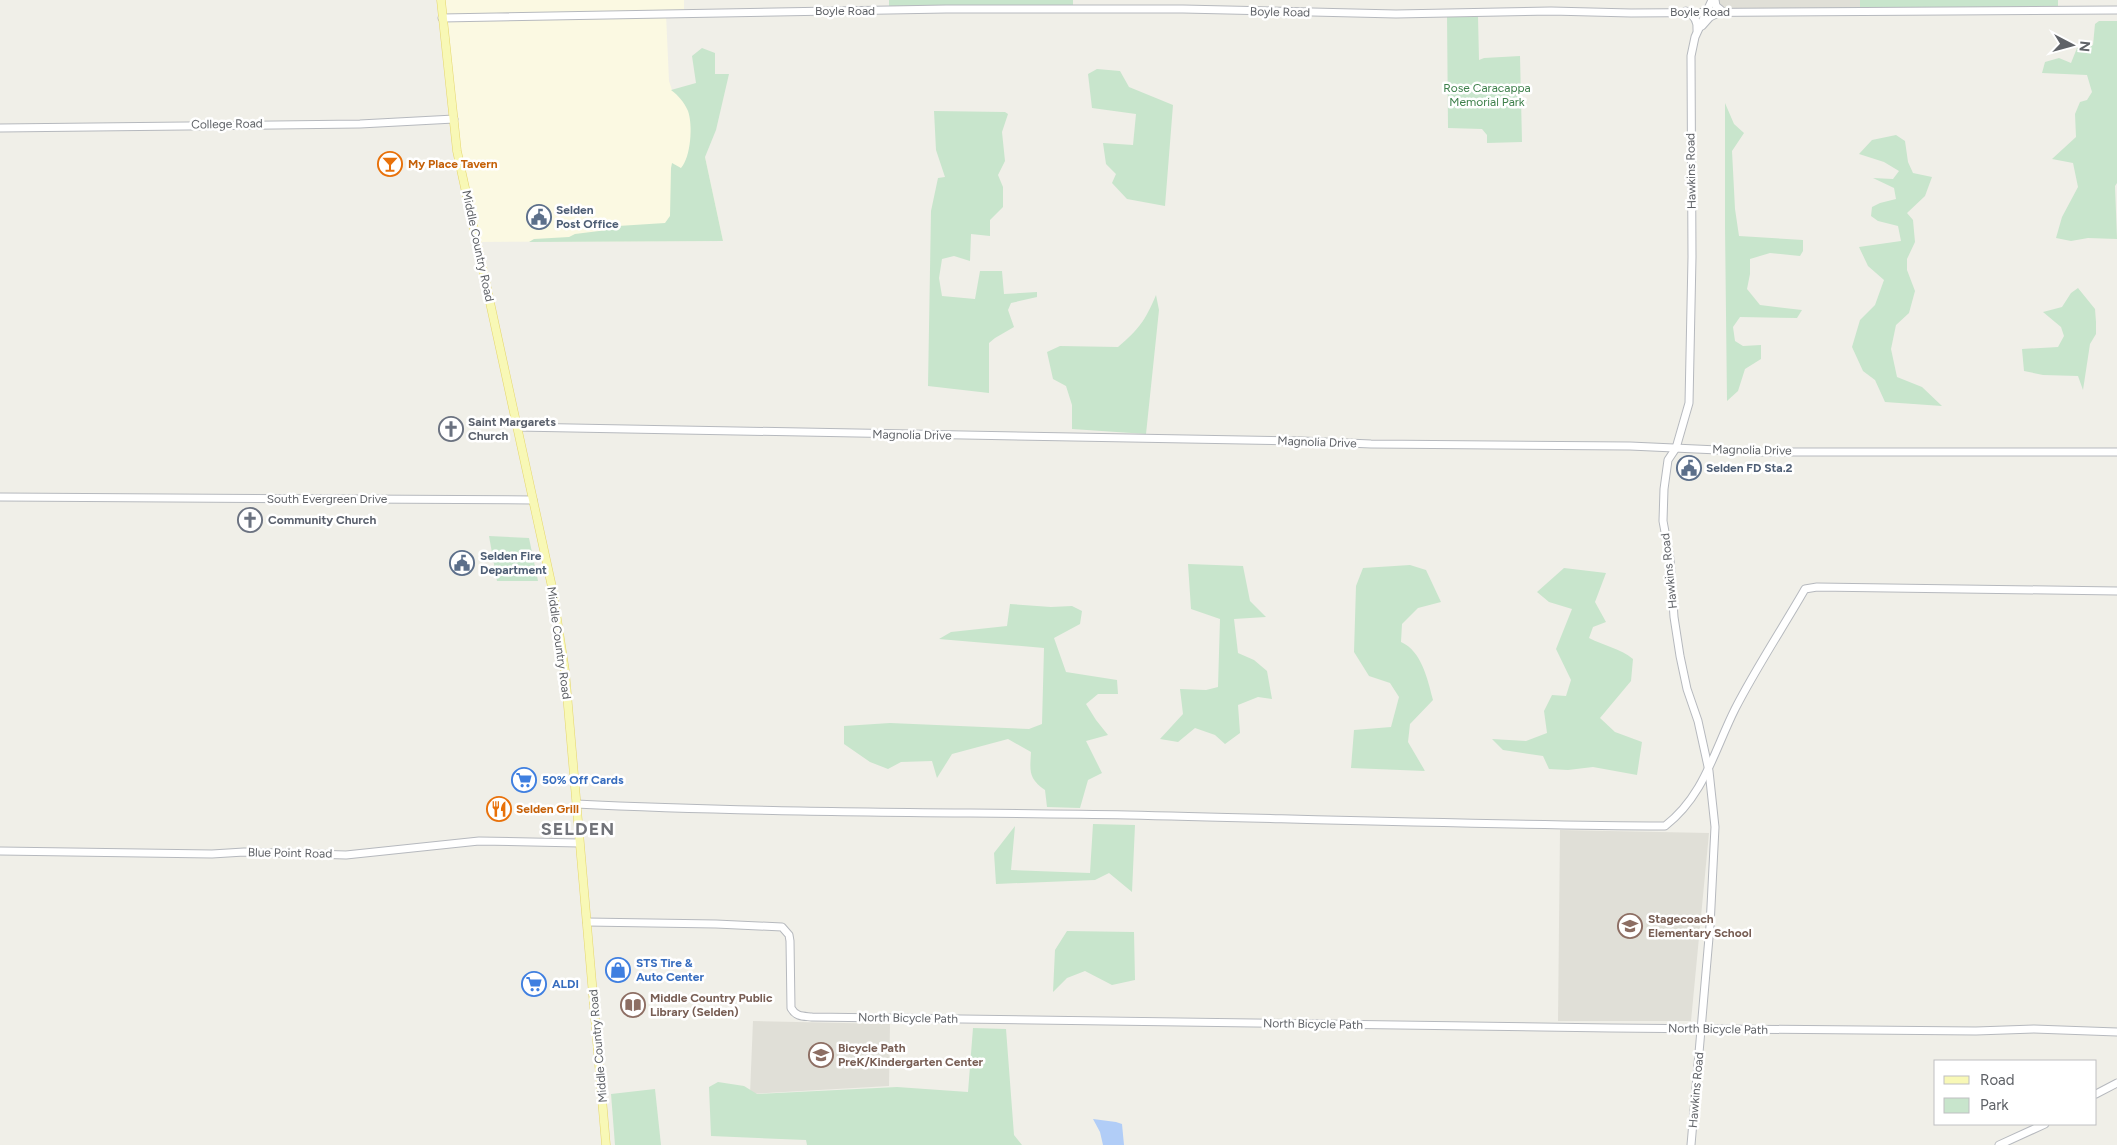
<svg xmlns="http://www.w3.org/2000/svg" width="2117" height="1145" font-family="Figtree,sans-serif">
<rect width="100%" height="100%" fill="#f0efe8"/>
<!-- commercial -->
<polygon fill="#fbf9e2" points="441,0 684,0 684,14 666,14 669,81 672,90 703,90 705,157 723,241 477,242 457,151"/>
<!-- education -->
<g fill="#e0dfd7">
<polygon points="1713,0 1860,0 1860,9 1711,9"/>
<polygon points="1560,830 1709,833 1691,1021 1558,1021"/>
<polygon points="753,1021 890,1024 889,1086 750,1094"/>
</g>
<!-- green -->
<g fill="#c8e5cc">
<polygon points="889,0 1073,0 1073,7 889,6"/>
<polygon points="1860,0 2058,0 2058,8 1971,9 1970,7 1860,9"/>
<polygon points="1447,15 1478,16 1479,60 1484,58 1520,56 1522,142 1487,143 1487,135 1482,129 1448,128"/>
<polygon points="2099,21 2117,21 2117,183 2115,186 2117,239 2088,238 2071,241 2056,238 2062,217 2078,187 2073,163 2052,159 2076,137 2075,114 2080,102 2087,100 2092,92 2087,75 2042,73 2045,62 2059,58 2071,63 2077,48 2086,49 2093,45 2095,24"/>
<path d="M702,48L715,53V74H729L716,130L705,157L723,241L529,242L534,239L569,237L575,234L607,230L618,226L665,223L670,216L671,168L672,163L681,168C691,157 693,125 688,111C684,102 679,96 671,90L696,83L692,56Z"/>
<polygon points="1097,69 1120,71 1129,87 1173,105 1165,206 1127,199 1112,183 1116,174 1106,164 1103,143 1133,145 1136,114 1092,108 1088,74"/>
<polygon points="1725,103 1734,124 1744,133 1732,151 1735,209 1739,236 1803,240 1803,251 1800,256 1770,253 1750,259 1750,274 1747,289 1760,305 1802,310 1797,318 1740,317 1733,327 1735,341 1743,346 1761,345 1761,359 1745,369 1738,391 1727,401 1725,227"/>
<polygon points="934,111 1005,112 1008,114 1002,132 1005,161 998,175 1003,187 1003,207 990,220 990,236 971,234 970,261 954,256 942,259 939,278 942,296 975,299 980,271 1002,271 1004,294 1037,292 1037,297 1011,303 1008,310 1014,327 995,338 989,343 989,393 928,386 931,211 938,178 945,177 936,150"/>
<polygon points="1896,135 1905,141 1908,162 1913,173 1932,177 1925,196 1907,213 1913,220 1915,242 1907,259 1907,270 1915,291 1909,313 1896,325 1891,349 1897,377 1922,387 1942,406 1885,402 1875,380 1863,371 1852,347 1860,320 1875,305 1884,280 1868,266 1859,247 1901,241 1898,226 1878,221 1871,216 1872,207 1880,203 1896,199 1894,188 1873,178 1893,179 1899,171 1884,162 1859,154 1872,140"/>
<polygon points="2078,288 2095,309 2096,322 2096,334 2090,344 2083,390 2078,376 2043,375 2024,371 2022,349 2058,347 2064,336 2061,327 2043,312 2062,307 2071,293"/>
<path d="M1156,295L1159,310L1146,434L1072,429V405L1066,386L1053,379L1047,352L1060,346L1118,347C1139,329 1145,321 1156,295Z"/>
<polygon points="489,536 529,538 538,581 497,581"/>
<polygon points="1188,564 1243,566 1250,601 1266,617 1234,619 1238,653 1254,660 1267,671 1272,699 1258,697 1238,705 1240,733 1225,744 1215,735 1195,728 1178,742 1160,739 1183,714 1180,689 1206,690 1218,687 1220,619 1191,609"/>
<path d="M1410,565L1426,570L1441,602L1418,608L1402,624L1401,642C1422,651 1428,681 1433,700L1410,724L1408,742L1425,771L1351,768L1354,730L1391,727L1399,697L1390,683L1369,676L1354,652L1356,586L1363,568Z"/>
<path d="M1564,568L1606,573L1595,602L1606,622L1593,627L1589,638C1604,646 1620,648 1633,659L1631,681L1600,718L1615,732L1642,742L1637,775L1593,767L1568,770L1549,769L1543,756L1503,750L1492,739L1526,741L1547,733L1544,711L1552,695L1566,696L1571,680L1556,649L1572,609L1549,602L1537,592Z"/>
<path d="M1010,604L1051,607L1072,606L1082,611L1080,624L1054,638L1066,672L1117,680L1118,694H1098L1086,704L1096,720L1108,735L1086,741L1102,773L1088,780L1080,808L1047,807L1045,790C1028,778 1030,771 1031,752L1008,739L952,754L937,778L932,761L901,762L888,769L870,762L844,744V726L890,723L1029,729L1042,724L1044,648L939,639L951,632L1007,626Z"/>
<polygon points="1093,824 1135,825 1132,892 1109,873 1095,880 996,884 994,853 1015,826 1011,870 1090,873"/>
<polygon points="1067,931 1134,932 1135,980 1112,985 1085,971 1067,978 1053,992 1055,950"/>
<polygon points="973,1028 1006,1029 1014,1135 1022,1145 807,1145 806,1140 711,1136 709,1087 718,1082 744,1086 757,1094 897,1087 968,1092"/>
<polygon points="655,1089 661,1145 615,1145 611,1094"/>
</g>
<!-- water -->
<polygon fill="#b1cdf7" points="1093,1119 1116,1122 1122,1124 1124,1145 1103,1145 1100,1132"/>
<g fill="none" stroke-linecap="round" stroke-linejoin="round">
<defs>
<g id="secondary">
<path d="M1686,11C1694,15 1698,21 1697,30"/>
<polyline points="442,18 946,9 1183,9 1396,14 1551,11 1631,13 2117,10"/>
<polyline points="1702,26 1710,17 1722,11 1716,6 1715,0"/>
<polyline points="0,128 360,124 454,119"/>
<polyline points="517,427 1302,441 1371,444 1630,446 1762,452 2117,452"/>
<polyline points="0,497 533,500"/>
<path d="M576,804C760,813 944,812 1128,815C1307,819 1486,825 1665,826C1704,796 1714,751 1735,709C1756,668 1782,629 1805,589L1817,587L2117,591"/>
<polyline points="0,851 212,854 244,852 346,855 479,841 579,843"/>
<path d="M587,922L716,924L782,927L789,935L790,941L791,1008C796,1017 803,1016 812,1017L1611,1028L1976,1031L2034,1029L2117,1032"/>
<polyline points="2096,1094 2117,1083"/>
<polyline points="1691,1145 1710,926 1715,827 1709,771 1698,721 1687,689 1680,656 1674,617 1670,559 1663,521 1664,489 1668,460 1676,448 1689,403 1692,257 1691,56 1695,37 1712,0"/>
<polyline points="1999,1145 2045,1124"/>
</g>
<polyline id="primary" points="441,0 457,151 552,587 565,671 606,1145"/>
</defs>
<!-- secondary casing -->
<use href="#secondary" stroke="#b6b9be" stroke-width="9"/>
<!-- primary casing -->
<use href="#primary" stroke="#e5d66d" stroke-width="9"/>
<!-- secondary -->
<use href="#secondary" stroke="#fff" stroke-width="7"/>
<!-- primary -->
<use href="#primary" stroke="#f8f8b6" stroke-width="8"/>
</g>
<!-- icons -->
<defs>
<symbol id="bar-ring" viewBox="-11 -11 22 22"><circle r="9.5" fill="#fff" stroke="#e8710a" stroke-width="1.5"/><path d="M-6-5H6L.8 .8V4.5H3.5V6h-7V4.5H-.8V.8Z" fill="#e8710a"/></symbol>
<symbol id="civic-ring" viewBox="-11 -11 22 22"><circle r="9.5" fill="#fff" stroke="#5c6f8a" stroke-width="1.5"/><path d="M-.6-6.5H3V-4.5H.6V-3L4-1V1h2V6H-6V1h2V-1L-.6-3ZM-1.2 2.5V6h2.4V2.5Z" fill="#5c6f8a"/></symbol>
<symbol id="church-ring" viewBox="-11 -11 22 22"><circle r="9.5" fill="#fff" stroke="#6b7280" stroke-width="1.5"/><path d="M-1.2-6h2.4v3.5h3.3v2.4h-3.3V6h-2.4V-.1h-3.3v-2.4h3.3Z" fill="#6b7280"/></symbol>
<symbol id="supermarket-ring" viewBox="-11 -11 22 22"><circle r="9.5" fill="#fff" stroke="#3f7fe0" stroke-width="1.5"/><path d="M-6-5.5h2.5l.6 2H6L4.5 2H-2.5L-4.4-4H-6ZM-1.5 3.2a1.3 1.3 0 1 0 .1 0ZM3 3.2a1.3 1.3 0 1 0 .1 0Z" fill="#3f7fe0"/></symbol>
<symbol id="restaurant-ring" viewBox="-11 -11 22 22"><circle r="9.5" fill="#fff" stroke="#e8710a" stroke-width="1.5"/><path d="M-5-6h1v4h1v-4h1v4h1v-4h1v5L-1.5 .5V6h-2V.5L-5-1ZM5-6V6H3V1.5H1.5Q1.5-4 5-6Z" fill="#e8710a"/></symbol>
<symbol id="school-ring" viewBox="-11 -11 22 22"><circle r="9.5" fill="#fff" stroke="#8d6e63" stroke-width="1.5"/><path d="M0-5L7-2L0 1L-7-2ZM-4 1L0 2.5L4 1V4Q0 6-4 4Z" fill="#8d6e63"/></symbol>
<symbol id="shop-ring" viewBox="-11 -11 22 22"><circle r="9.5" fill="#fff" stroke="#3f7fe0" stroke-width="1.5"/><path d="M-5-2.5h2.3a2.7 3.5 0 0 1 5.4 0H5L5.5 6h-11ZM-1.5-2.5h3a1.5 2.3 0 0 0-3 0Z" fill="#3f7fe0"/></symbol>
<symbol id="library-ring" viewBox="-11 -11 22 22"><circle r="9.5" fill="#fff" stroke="#8d6e63" stroke-width="1.5"/><path d="M-6-4Q-3-5.5-.7-3.5V5Q-3 3-6 4ZM6-4Q3-5.5 .7-3.5V5Q3 3 6 4Z" fill="#8d6e63"/></symbol>
</defs>
<g fill-rule="evenodd">
<use href="#bar-ring" x="376" y="150" width="28" height="28"/>
<use href="#civic-ring" x="525" y="203" width="28" height="28"/>
<use href="#church-ring" x="437" y="415" width="28" height="28"/>
<use href="#civic-ring" x="1675" y="454" width="28" height="28"/>
<use href="#church-ring" x="236" y="506" width="28" height="28"/>
<use href="#civic-ring" x="448" y="549" width="28" height="28"/>
<use href="#supermarket-ring" x="510" y="766" width="28" height="28"/>
<use href="#restaurant-ring" x="485" y="795" width="28" height="28"/>
<use href="#school-ring" x="1616" y="912" width="28" height="28"/>
<use href="#shop-ring" x="604" y="956" width="28" height="28"/>
<use href="#supermarket-ring" x="520" y="970" width="28" height="28"/>
<use href="#library-ring" x="619" y="991" width="28" height="28"/>
<use href="#school-ring" x="807" y="1041" width="28" height="28"/>
</g>
<g text-anchor="middle" dominant-baseline="central" stroke-width="5" stroke-linejoin="round" paint-order="stroke">
<!-- street labels -->
<g font-size="12" fill="#5f6267" stroke="#fff">
<text x="845" y="11">Boyle Road</text>
<text transform="translate(1280 12) rotate(1)">Boyle Road</text>
<text x="1700" y="12">Boyle Road</text>
<text transform="translate(227 124) rotate(-1)">College Road</text>
<text transform="translate(1691 171) rotate(-91)">Hawkins Road</text>
<text transform="translate(478 246) rotate(78)">Middle Country Road</text>
<text transform="translate(912 435) rotate(1)">Magnolia Drive</text>
<text transform="translate(1317 442) rotate(2)">Magnolia Drive</text>
<text transform="translate(1752 450) rotate(1)">Magnolia Drive</text>
<text x="327" y="499">South Evergreen Drive</text>
<text transform="translate(1669 571) rotate(-96)">Hawkins Road</text>
<text transform="translate(559 643) rotate(82)">Middle Country Road</text>
<text transform="translate(290 853) rotate(1)">Blue Point Road</text>
<text transform="translate(908 1018) rotate(1)">North Bicycle Path</text>
<text transform="translate(1313 1024) rotate(1)">North Bicycle Path</text>
<text transform="translate(1718 1029) rotate(1)">North Bicycle Path</text>
<text transform="translate(598 1046) rotate(-95)">Middle Country Road</text>
<text transform="translate(1696 1090) rotate(-85)">Hawkins Road</text>
</g>
<!-- park labels -->
<g font-size="12" fill="#3e804b" stroke="#fff">
<text x="1487" y="88">Rose Caracappa<tspan x="1487" dy="14">Memorial Park</tspan></text>
</g>
<!-- food labels -->
<g font-size="12" font-weight="bold" fill="#c56008" stroke="#fff" text-anchor="start">
<text x="408" y="164">My Place Tavern</text>
<text x="516" y="809">Selden Grill</text>
</g>
<!-- service labels -->
<g font-size="12" font-weight="bold" fill="#4e5e75" stroke="#fff" text-anchor="start">
<text x="556" y="210">Selden<tspan x="556" dy="14">Post Office</tspan></text>
<text x="1706" y="468">Selden FD Sta.2</text>
<text x="480" y="556">Selden Fire<tspan x="480" dy="14">Department</tspan></text>
</g>
<!-- worship labels -->
<g font-size="12" font-weight="bold" fill="#5b616d" stroke="#fff" text-anchor="start">
<text x="468" y="422">Saint Margarets<tspan x="468" dy="14">Church</tspan></text>
<text x="268" y="520">Community Church</text>
</g>
<!-- shop labels -->
<g font-size="12" font-weight="bold" fill="#366cbe" stroke="#fff" text-anchor="start">
<text x="542" y="780">50% Off Cards</text>
<text x="636" y="963">STS Tire &amp;<tspan x="636" dy="14">Auto Center</tspan></text>
<text x="552" y="984">ALDI</text>
</g>
<!-- education labels -->
<g font-size="12" font-weight="bold" fill="#785e54" stroke="#fff" text-anchor="start">
<text x="1648" y="919">Stagecoach<tspan x="1648" dy="14">Elementary School</tspan></text>
<text x="650" y="998">Middle Country Public<tspan x="650" dy="14">Library (Selden)</tspan></text>
<text x="838" y="1048">Bicycle Path<tspan x="838" dy="14">PreK/Kindergarten Center</tspan></text>
</g>
<!-- district labels -->
<g font-size="18" font-weight="bold" letter-spacing="1" fill="#717379" stroke="#fff">
<text x="578" y="829">SELDEN</text>
</g>
</g>
<!-- legend -->
<rect x="1934" y="1060" width="162" height="65" fill="#ffffff" stroke="#bfc0c2"/>
<rect x="1944" y="1076" width="25" height="8" fill="#f8f8b6" stroke="#bfc0c2"/>
<text x="1980" y="1085" font-size="15" fill="#5f6267">Road</text>
<rect x="1944" y="1098" width="25" height="15" fill="#c8e5cc" stroke="#bfc0c2"/>
<text x="1980" y="1110" font-size="15" fill="#5f6267">Park</text>
<!-- north arrow -->
<g transform="translate(2072 45) rotate(96)" stroke="#ffffff" stroke-width="4" paint-order="stroke">
<path d="M0-4L9 19L0 12L-9 19Z" fill="#5f6267"/>
<text y="-8" font-size="14" font-weight="bold" text-anchor="middle" fill="#5f6267">N</text>
</g>
</svg>
